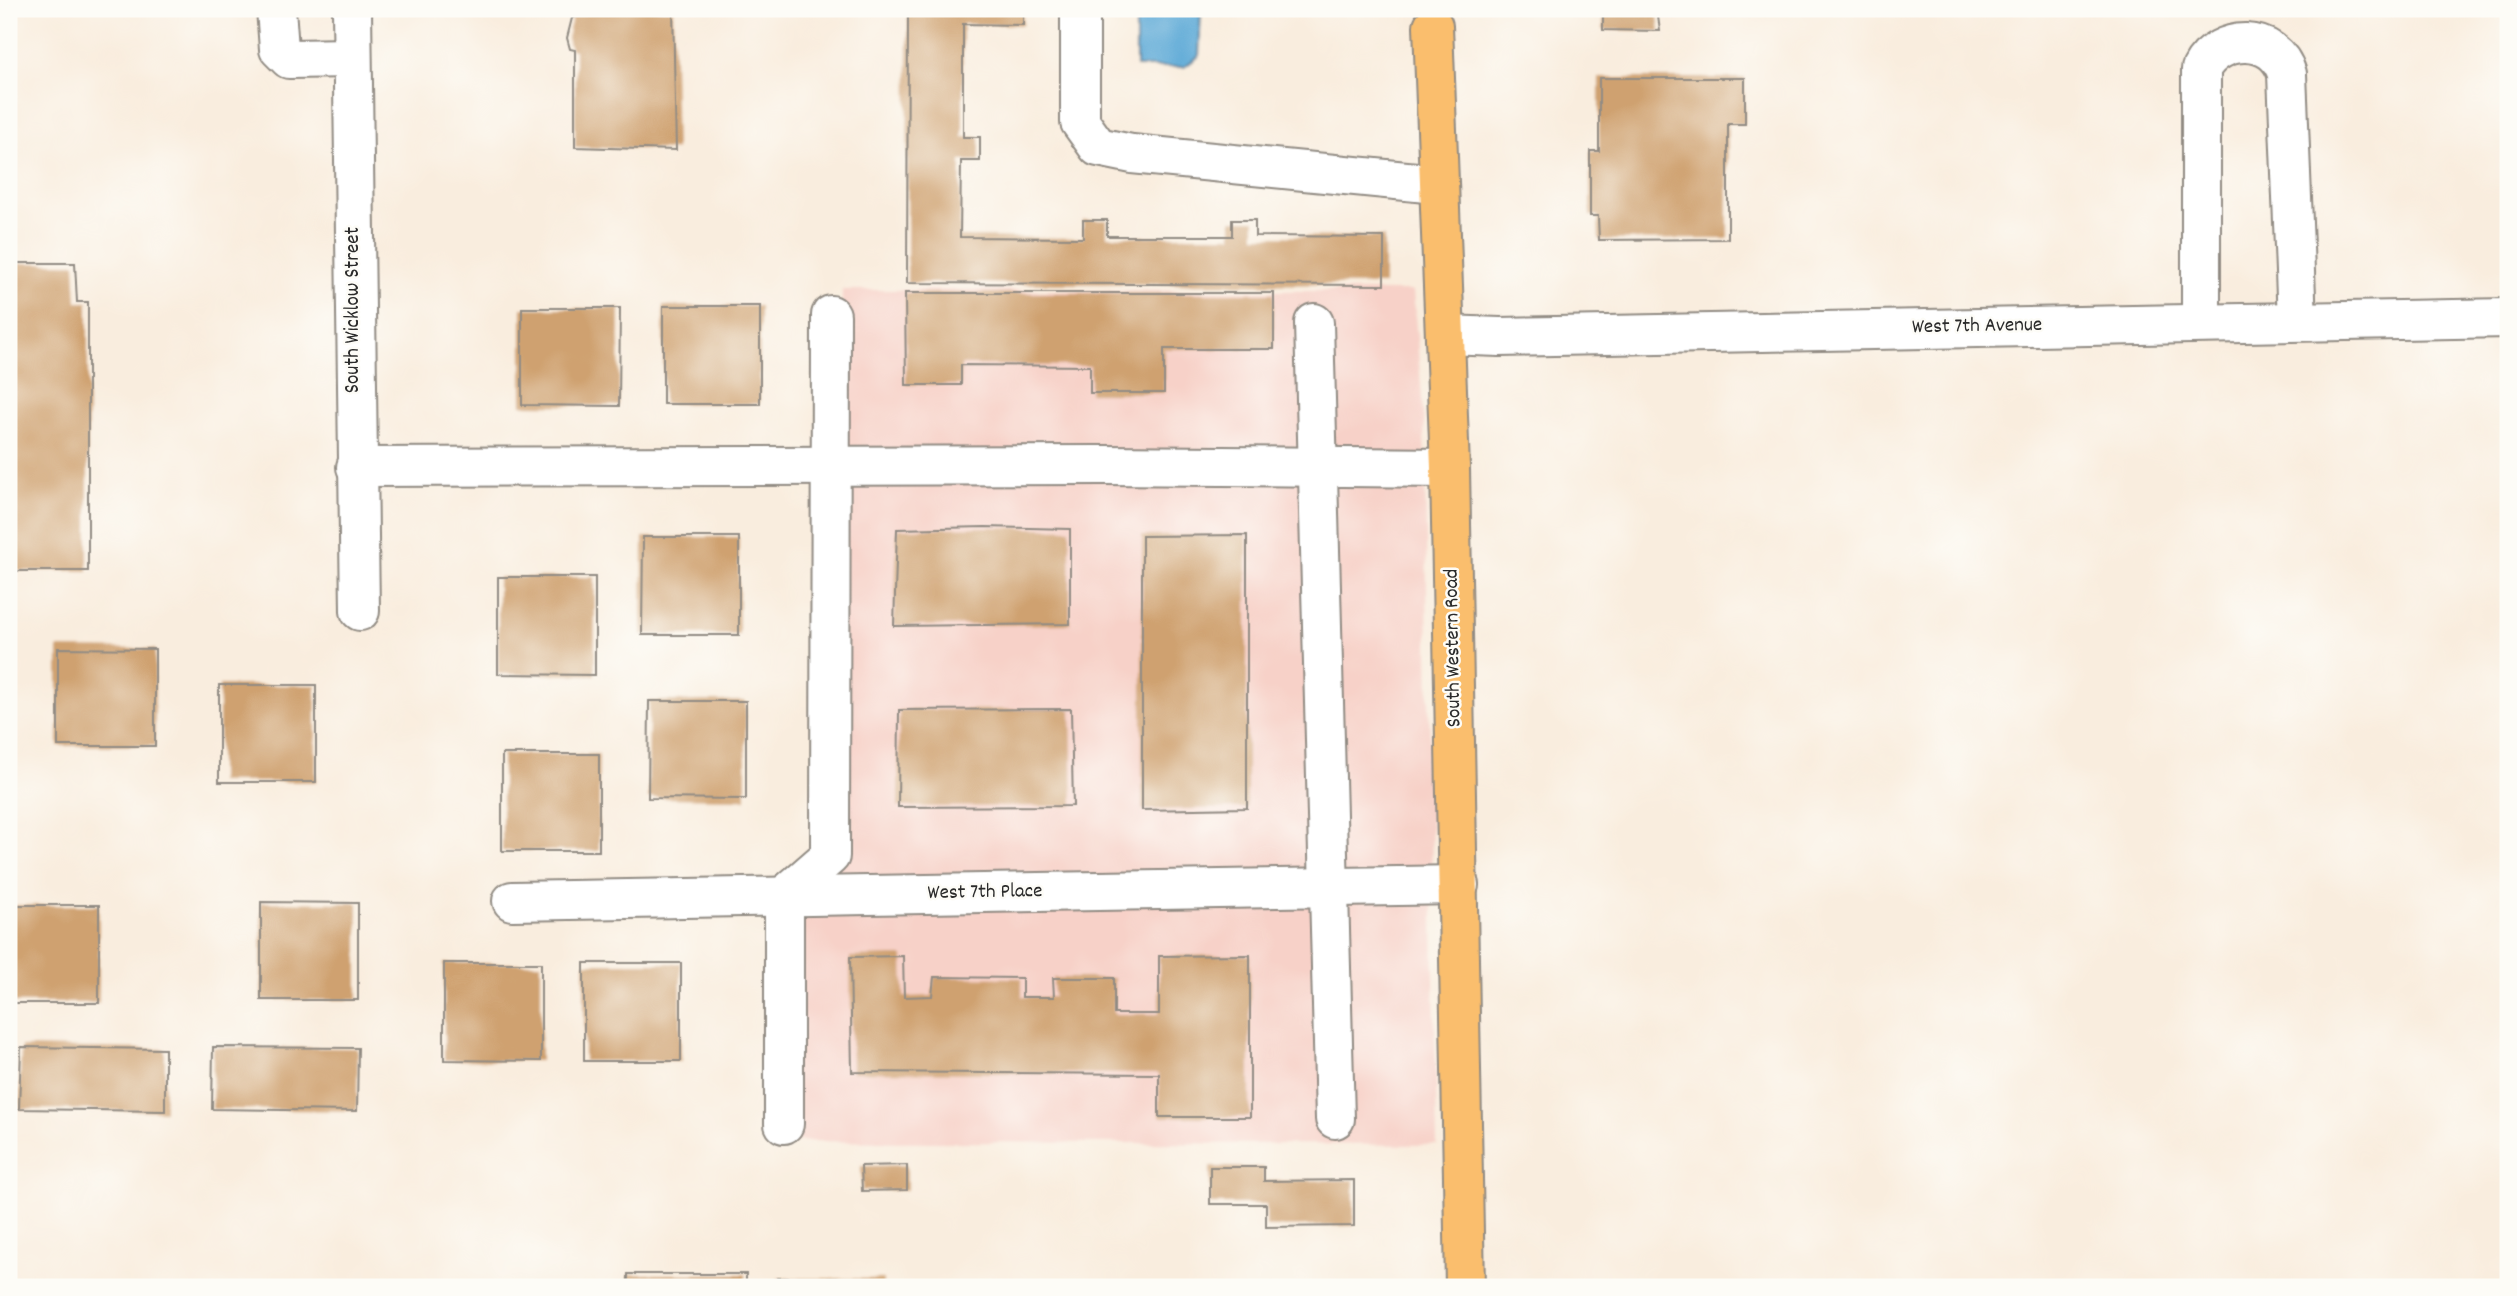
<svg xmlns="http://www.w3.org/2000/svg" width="2517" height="1296" font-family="Dekko,sans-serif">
<rect width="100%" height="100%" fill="#fdfcf7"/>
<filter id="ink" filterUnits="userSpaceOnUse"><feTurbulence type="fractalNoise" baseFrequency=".0143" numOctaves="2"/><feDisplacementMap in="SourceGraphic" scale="14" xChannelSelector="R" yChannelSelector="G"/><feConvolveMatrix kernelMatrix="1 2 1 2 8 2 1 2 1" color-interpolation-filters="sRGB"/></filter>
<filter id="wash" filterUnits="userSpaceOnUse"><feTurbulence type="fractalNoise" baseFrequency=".00686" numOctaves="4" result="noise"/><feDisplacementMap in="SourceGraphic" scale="28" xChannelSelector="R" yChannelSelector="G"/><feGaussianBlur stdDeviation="1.57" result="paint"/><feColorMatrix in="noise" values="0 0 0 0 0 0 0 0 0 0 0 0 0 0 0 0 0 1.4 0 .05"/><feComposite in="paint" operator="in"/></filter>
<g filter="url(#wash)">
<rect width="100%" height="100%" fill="#f9edde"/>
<!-- built -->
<polygon fill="#f7d1c8" points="842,290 1413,291 1424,422 1437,1145 771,1141 774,907 829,845"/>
<!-- water -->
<polygon fill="#5eaad7" stroke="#446a81" stroke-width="2" points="1136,9 1201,9 1199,56 1184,67 1136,67"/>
<g id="blocks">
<!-- building -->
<g fill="#cfa170">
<polygon points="594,9 673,9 676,150 575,147 575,50 570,49 567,38 572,18 594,11"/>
<polygon points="908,9 1023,9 1023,25 963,24 963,137 980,137 980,161 961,161 960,237 1083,238 1083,220 1107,220 1107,236 1232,236 1232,220 1255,220 1255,236 1384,237 1384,285 907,283"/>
<polygon points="1603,9 1657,9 1660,31 1603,30"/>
<polygon points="1599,78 1745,78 1745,124 1728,124 1728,239 1599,240 1598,216 1590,216 1590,151 1599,151"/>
<polygon points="9,263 75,263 77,302 88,302 88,571 9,571"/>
<polygon points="905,293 1274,293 1274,349 1164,349 1164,393 1090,393 1090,366 961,365 961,385 906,385"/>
<rect x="663" y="306" width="97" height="98"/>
<polygon points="522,308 620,308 619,406 522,405"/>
<polygon points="985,527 1070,529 1070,624 894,626 897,529"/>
<polygon points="1247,535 1247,808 1142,810 1142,536"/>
<polygon points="643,537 739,537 739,635 642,635"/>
<polygon points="498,577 595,577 595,675 498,674"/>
<polygon points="58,648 155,649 155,746 58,746"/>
<rect x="219" y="685" width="97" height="97"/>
<polygon points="649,701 746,701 746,799 648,798"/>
<polygon points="1071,709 1073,806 898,807 899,710"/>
<rect x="502" y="754" width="97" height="97"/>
<polygon points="261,902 358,903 358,1000 261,1000"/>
<rect x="9" y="905" width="90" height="98"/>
<polygon points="1250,955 1250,1117 1159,1117 1159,1074 852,1072 850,957 903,956 904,997 932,996 934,977 1022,978 1022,997 1054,997 1053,978 1114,978 1114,1014 1159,1014 1159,956"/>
<polygon points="444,963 541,963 541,1061 444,1060"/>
<rect x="584" y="963" width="97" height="98"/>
<polygon points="21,1047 165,1049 165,1111 19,1109"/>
<polygon points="213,1047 358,1048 357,1111 212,1109"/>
<polygon points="907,1165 907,1190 862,1191 861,1166"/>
<polygon points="1210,1167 1264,1167 1264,1181 1354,1180 1354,1226 1266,1227 1266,1204 1210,1204"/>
<rect x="628" y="1274" width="118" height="13"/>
<polygon points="778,1278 883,1279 883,1287 778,1287"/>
</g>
</g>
</g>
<g filter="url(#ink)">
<use href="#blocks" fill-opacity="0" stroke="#928c84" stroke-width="2"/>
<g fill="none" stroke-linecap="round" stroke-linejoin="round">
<defs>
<g id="minor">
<polyline points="276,9 279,49 289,59 352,58"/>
<polyline points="352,9 360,611"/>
<polyline points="1080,9 1080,122 1098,147 1132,154 1437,184"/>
<polyline points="1314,323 1335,1119"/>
<path d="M2201,323V69C2219,34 2275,33 2287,74L2297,321"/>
<polyline points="1445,335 1500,337 2508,318"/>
<polyline points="356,467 1104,465 1450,468"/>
<polyline points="512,901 1459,885"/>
<polyline points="784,1124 784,896 830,856 831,315"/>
</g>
<polyline id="major" points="1433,26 1450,468 1465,1287"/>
</defs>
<!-- minor casing -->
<use href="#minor" stroke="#928c84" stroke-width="42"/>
<!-- major casing -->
<use href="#major" stroke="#928c84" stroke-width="42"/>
<!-- minor -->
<use href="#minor" stroke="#fff" stroke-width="38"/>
<!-- major -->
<use href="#major" stroke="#fabe6d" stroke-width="38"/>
</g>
</g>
<g text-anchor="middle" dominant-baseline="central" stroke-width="5" stroke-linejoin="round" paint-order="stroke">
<!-- street labels -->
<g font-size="21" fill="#2b2b2b" stroke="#fdfcf7">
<text transform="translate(354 310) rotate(-90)">South Wicklow Street</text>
<text transform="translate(1977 327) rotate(-1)">West 7th Avenue</text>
<text transform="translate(1454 648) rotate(-91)">South Western Road</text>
<text transform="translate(985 893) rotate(-1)">West 7th Place</text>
</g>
</g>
<!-- margin -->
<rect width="2517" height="1296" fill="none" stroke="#fdfcf7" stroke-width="35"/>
</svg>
